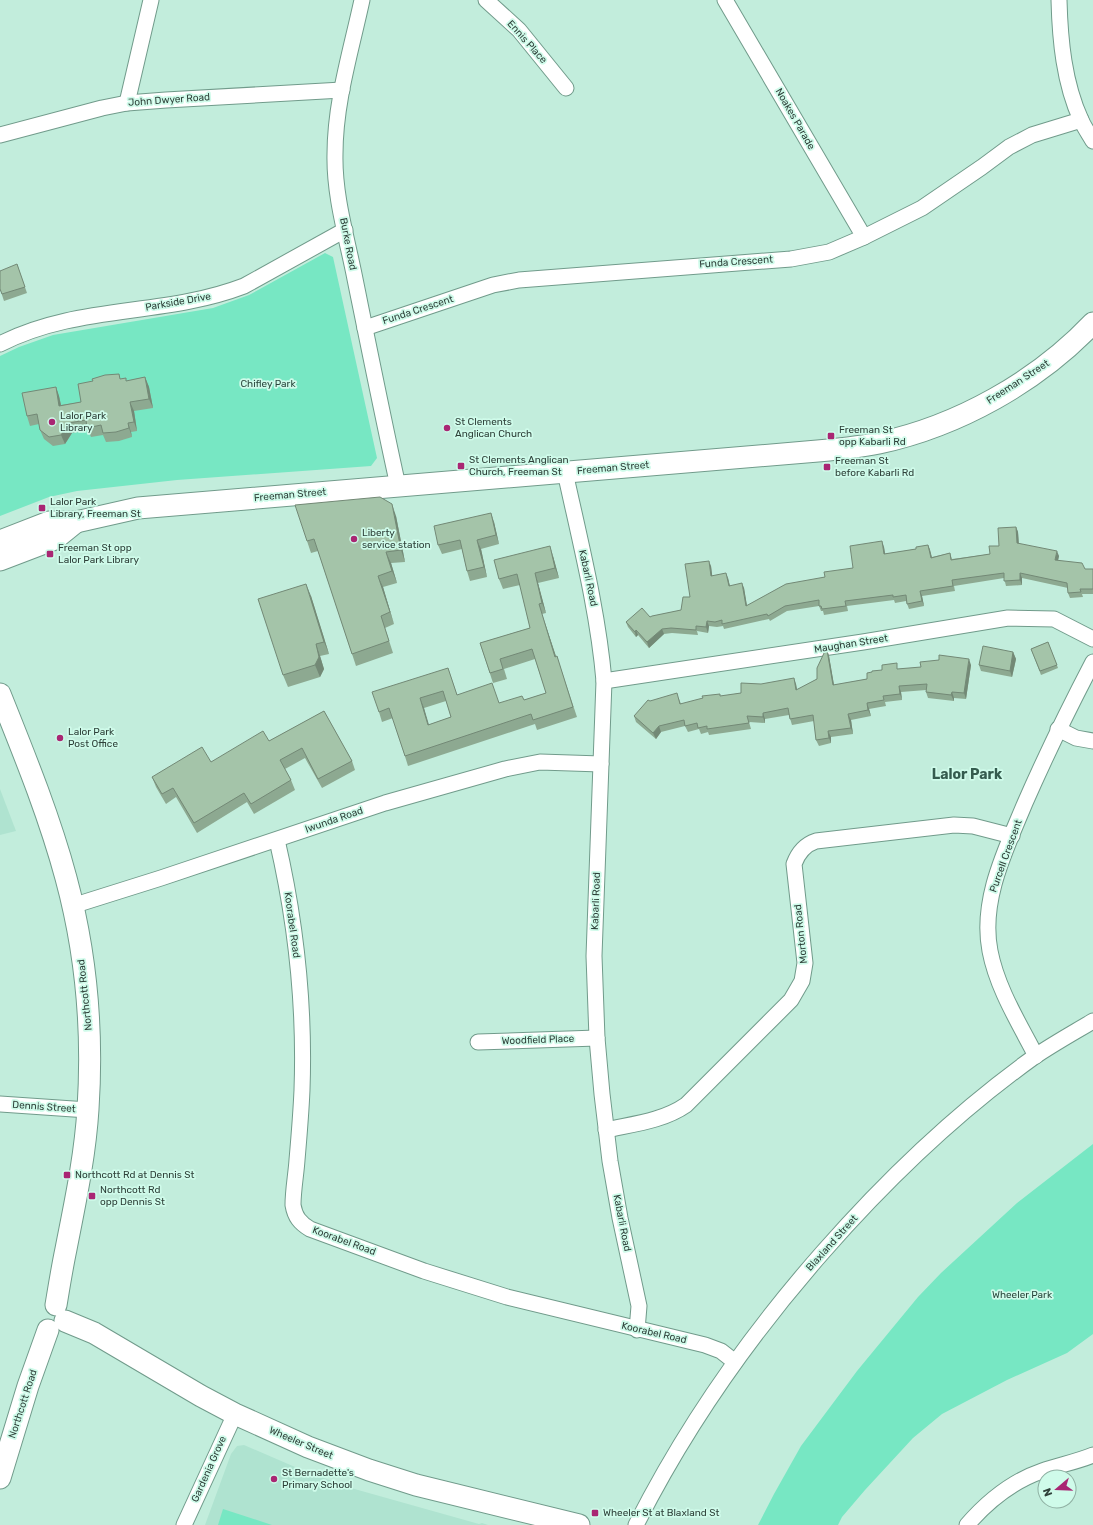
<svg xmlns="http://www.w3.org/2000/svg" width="1093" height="1525" font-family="Rubik,sans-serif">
<rect width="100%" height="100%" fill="#c2eddc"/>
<!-- built -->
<g fill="#afe3d0">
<polygon points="0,789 16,831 0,835"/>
<polygon points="244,1445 302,1470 351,1488 479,1524 482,1523 488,1525 205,1525 231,1454 237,1446"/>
</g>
<!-- green -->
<g fill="#77e7c3">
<polygon points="325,253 333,257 377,458 371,466 177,480 77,491 49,497 0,516 0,356 19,347 53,335 213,308 249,295"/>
<polygon points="1093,1144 1093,1334 1067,1353 1007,1380 942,1414 913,1438 865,1490 842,1517 838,1525 758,1525 774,1494 801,1446 857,1371 918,1297 941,1273 1017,1203"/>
<polygon points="223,1509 272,1525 218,1525"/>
</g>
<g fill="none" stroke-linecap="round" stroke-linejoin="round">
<defs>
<g id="street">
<path d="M362,0C351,51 335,102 335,154C334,196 347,238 355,279C369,348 383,418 398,486"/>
<polyline points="486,0 519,30 566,88"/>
<polyline points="725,0 864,237"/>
<path d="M1059,0C1060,40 1064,83 1081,120C1084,127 1089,134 1093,141"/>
<polyline points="127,103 151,0"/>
<polyline points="0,135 102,108 127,103 166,100 342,90"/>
<polyline points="365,328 493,285 519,280 791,259 829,252 864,237 922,208 982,167 1009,147 1032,135 1081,120"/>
<path d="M0,344C78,304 163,317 244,286L345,230"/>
<path d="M565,472C580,541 598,611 604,681L594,956L597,1038L602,1094L610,1161L620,1218L639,1306L637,1330"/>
<polyline points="604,681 863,642 1008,618 1054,619 1093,639"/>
<polyline points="1058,729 1076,738 1093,741"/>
<path d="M277,840C296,922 305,1006 302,1090C301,1113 299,1137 297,1160C296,1175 293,1190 293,1205C295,1217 300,1223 310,1229L424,1271L507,1297L705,1345L721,1351L735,1362"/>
<polyline points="72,906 161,878 385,803 505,769 540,762 601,764"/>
<polyline points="478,1042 597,1038"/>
<path d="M1036,1056C1019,1023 997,988 990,951C980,900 1006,849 1025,803C1046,755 1069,708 1093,662"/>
<polyline points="0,1104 88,1110"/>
<path d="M606,1130C633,1124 663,1121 686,1105L791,1000L802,981L805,963L794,864C798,853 804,845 816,841L954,825L973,826L1012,836"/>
<polyline points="184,1525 235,1414"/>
<path d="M636,1525C686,1426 750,1335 823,1252C887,1179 956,1113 1034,1057C1053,1044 1073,1033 1093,1021"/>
<path d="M967,1525C987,1502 1013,1481 1042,1471C1059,1465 1076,1462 1093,1455"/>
</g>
<g id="secondary">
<path d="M0,541L49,522H76L138,508L806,452C831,450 855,448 879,443C958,426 1037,382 1093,323"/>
<polyline points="0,560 55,539 76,522"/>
<path d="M0,694C24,754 49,815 66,878C86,952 93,1033 88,1109C85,1157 75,1203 66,1249C62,1268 59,1287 56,1305"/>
<polyline points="65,1321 94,1333 201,1396 235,1414 308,1447 369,1470 416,1485 579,1525"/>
<polyline points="0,1478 28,1386 48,1330"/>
</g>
</defs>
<!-- street casing -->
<use href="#street" stroke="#719b8b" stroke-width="17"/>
<!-- secondary casing -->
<use href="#secondary" stroke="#719b8b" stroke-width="23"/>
<!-- street -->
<use href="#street" stroke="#fff" stroke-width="15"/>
<!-- secondary -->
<use href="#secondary" stroke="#fff" stroke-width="21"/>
</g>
<!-- wall -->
<g fill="#8da991" fill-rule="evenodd">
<polygon points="17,264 27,293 4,301 0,289"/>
<polygon points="119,374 120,379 126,381 145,377 149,387 153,408 134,411 137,431 131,432 132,437 119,441 106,442 103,435 91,437 88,430 72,433 65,444 53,446 44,439 40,430 39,424 30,426 27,416 56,387 59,396 61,405 81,402 93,381"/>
<polygon points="396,516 405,562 391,563 397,583 383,587 394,624 385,628 393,653 356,666 318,551 311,553 307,541"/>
<polygon points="494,522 499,544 481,549 487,577 470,581 467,571 462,549 442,554 438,545"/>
<polygon points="1016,527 1018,532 1019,544 1059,556 1058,560 1085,569 1093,569 1093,594 1082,594 1083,597 1070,598 1068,593 1068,588 1022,578 1022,585 1006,586 1004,578 954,586 955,591 922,596 924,606 909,609 906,601 895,603 894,600 847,606 848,611 824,615 823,611 821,611 819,606 787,611 770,621 769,619 724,629 723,626 717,627 709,626 708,633 697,631 698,635 672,633 664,634 649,648 638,635 636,637 628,627 626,622 650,617 681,610 711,566 712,576 728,578 730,586 744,588 747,606 825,577 853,568 884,547 885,554 916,549 928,545 930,550 932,557 950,553 952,559 990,554 999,546"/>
<path d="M553,556L559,578L538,583L546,613L542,614L556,656H557L560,666L577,717L537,730L535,724L408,766L393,718L382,722L379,712L448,668L457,695L499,703L524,700L546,693L535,659L504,669L507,679L493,683L480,643L530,628L520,585L503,589L499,579ZM446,701L451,717L428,725L424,708Z"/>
<polygon points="311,596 329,654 320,656 324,669 320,677 288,687 283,675"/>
<polygon points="1048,642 1058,668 1041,675 1031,649"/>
<polygon points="827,650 829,656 834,685 867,679 899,669 971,665 966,699 954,698 954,701 928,698 926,692 926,690 901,692 902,700 885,702 886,706 869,709 871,716 851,720 853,734 831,737 831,743 819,746 816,740 814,721 792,725 789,715 765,719 765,723 749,722 751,729 709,735 708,732 701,734 699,729 688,732 685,726 661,732 656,739 636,722 634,716 650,701 679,699 681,704 721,696 741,693 761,684 796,684 797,690 817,679"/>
<polygon points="1013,652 1016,659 1012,677 981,671 979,665"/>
<polygon points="324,711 352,761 355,770 322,788 305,758 285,769 291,780 295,790 254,814 247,802 197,833 176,797 166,804 156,787 152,777 211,762 269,741"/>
</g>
<!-- shaded-wall -->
<g fill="#738976">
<polygon points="145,377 149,387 153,408 149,399"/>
<polygon points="56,387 59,396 63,415 59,406"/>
<polygon points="130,402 134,411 137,431 134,422"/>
<polygon points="69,423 72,433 65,444 61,435"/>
<polygon points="128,423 131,432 132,437 129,428"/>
<polygon points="392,504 396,516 405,562 401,550"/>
<polygon points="491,513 494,522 499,544 496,535"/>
<polygon points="1016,527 1018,532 1019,549 1017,543"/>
<polygon points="477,540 481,549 487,577 484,567"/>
<polygon points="882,541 884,547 886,560 884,554"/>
<polygon points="928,545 930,550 933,563 931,558"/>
<polygon points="550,546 553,556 559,578 555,568"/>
<polygon points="1057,551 1059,556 1057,565 1055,560"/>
<polygon points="386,552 391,563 397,583 392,571"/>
<polygon points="709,561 711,566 713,582 711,576"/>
<polygon points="535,573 538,583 546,613 542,603"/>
<polygon points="726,573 728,578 731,591 729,586"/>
<polygon points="1020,573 1022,578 1022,585 1020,580"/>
<polygon points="378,576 383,587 394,624"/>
<polygon points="742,583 744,588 748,612 746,606"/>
<polygon points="306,584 311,596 329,654 324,642"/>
<polygon points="920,591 922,596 924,606 922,601"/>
<polygon points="539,604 542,614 559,666 555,657"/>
<polygon points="707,621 709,626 708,633 706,627"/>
<polygon points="662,629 664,634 649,648 647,642"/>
<polygon points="636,630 638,635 636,637 635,632"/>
<polygon points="316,644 320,656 324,669 320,677 315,665"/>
<polygon points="827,650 829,656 835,691 833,685"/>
<polygon points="1013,652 1016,659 1012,677 1010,671"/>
<polygon points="969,659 971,665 966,699 964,693"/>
<polygon points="794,678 796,684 798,696 796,690"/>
<polygon points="899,686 901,692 902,700 900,694"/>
<polygon points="952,692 954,698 954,701 951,695"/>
<polygon points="420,698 424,708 432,735 428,725"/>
<polygon points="867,703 869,709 871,716 868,710"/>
<polygon points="763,713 765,719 765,723 763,717"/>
<polygon points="848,714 851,720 853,734 851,728"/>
<polygon points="659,726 661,732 656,739 653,733"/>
<polygon points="828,731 831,737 831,743 829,738"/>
</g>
<!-- building -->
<g fill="#a4c4a9" stroke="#738976" fill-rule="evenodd">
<polygon points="17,264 25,287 2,294 0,289 0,271"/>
<polygon points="119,374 120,379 126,378 126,381 145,377 149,399 130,402 134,422 128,423 129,428 116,432 103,433 101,425 87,428 86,420 69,423 61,435 49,437 40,430 37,414 27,416 22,393 56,387 59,406 81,402 78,384 93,381 92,379 105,375"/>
<polygon points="380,497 392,504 401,550 386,552 392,571 378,576 390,612 381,616 389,641 352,654 314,539 307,541 295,505"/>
<polygon points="491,513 496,535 477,540 484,567 467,571 460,540 438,545 434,526"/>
<polygon points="1016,527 1017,543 1057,551 1055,560 1082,563 1085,569 1093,569 1093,589 1080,589 1081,592 1068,593 1067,583 1020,573 1020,580 1004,581 1004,573 952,580 953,586 920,591 922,601 907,604 906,595 893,597 893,595 845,601 846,606 822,609 821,606 819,606 819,600 785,606 768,616 767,614 722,624 722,620 715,622 707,621 706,627 696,626 696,630 671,628 662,629 647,642 636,630 635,632 626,622 642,608 650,617 652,616 681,610 683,597 690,597 685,564 709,561 711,576 726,573 729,586 742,583 746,606 786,584 825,577 824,572 853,568 850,546 882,541 884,554 916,549 916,547 928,545 931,558 950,553 951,560 990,554 989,546 999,546 998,528"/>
<path d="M550,546L555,568L535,573L542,603L539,604L555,657L557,656L573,707L533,720L531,714L405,756L389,708L379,712L372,692L448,668L457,695L492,683L499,703L522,696L524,700L546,693L532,649L500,659L503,669L490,673L480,643L530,628L517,574L499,579L494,560ZM443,691L451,717L428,725L420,698Z"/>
<polygon points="306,584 324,642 316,644 319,657 315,665 283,675 258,599"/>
<polygon points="1048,642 1057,665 1040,671 1031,649"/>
<polygon points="983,646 1013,652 1010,671 979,665"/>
<polygon points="827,650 833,685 867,679 867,673 872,672 872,671 882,670 882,665 897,663 897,669 921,667 920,662 939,660 939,655 969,659 964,693 952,692 951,695 926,692 927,684 899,686 900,694 883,696 884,700 867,703 868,710 848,714 851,728 828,731 829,738 816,740 813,715 790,719 788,708 763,713 763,717 747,716 749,723 707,729 707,726 698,728 697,723 685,726 684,720 659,726 653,733 634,716 648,700 650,701 677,693 680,704 703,698 702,696 720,694 720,696 741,693 741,683 761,684 794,678 796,690 817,679 817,668 825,651"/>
<polygon points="324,711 352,761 318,779 302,748 280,760 291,780 251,804 244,793 194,823 173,788 162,794 152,777 202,747 211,762 263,731 269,741"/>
</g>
<!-- markers -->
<g fill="#a92673" stroke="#cffbea" stroke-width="1.5">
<circle cx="52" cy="422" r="4"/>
<circle cx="447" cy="428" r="4"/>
<rect x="827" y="432" width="8" height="8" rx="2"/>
<rect x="457" y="462" width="8" height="8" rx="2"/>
<rect x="823" y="463" width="8" height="8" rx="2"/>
<rect x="38" y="504" width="8" height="8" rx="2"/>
<circle cx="354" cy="539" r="4"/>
<rect x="46" y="550" width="8" height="8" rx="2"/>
<circle cx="60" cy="738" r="4"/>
<rect x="63" y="1171" width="8" height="8" rx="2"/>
<rect x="88" y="1192" width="8" height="8" rx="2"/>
<circle cx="274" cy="1479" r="4"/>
<rect x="591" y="1509" width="8" height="8" rx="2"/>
</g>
<g text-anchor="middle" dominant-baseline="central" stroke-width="3.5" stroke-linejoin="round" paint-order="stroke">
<!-- street labels -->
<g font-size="10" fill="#2e4039" stroke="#cffbea">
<text transform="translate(527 42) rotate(48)">Ennis Place</text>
<text transform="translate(169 100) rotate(-4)">John Dwyer Road</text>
<text transform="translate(795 119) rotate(60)">Noakes Parade</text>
<text transform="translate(348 244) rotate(79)">Burke Road</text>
<text transform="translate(736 262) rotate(-4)">Funda Crescent</text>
<text transform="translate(178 302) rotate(-10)">Parkside Drive</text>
<text transform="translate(418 310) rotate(-18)">Funda Crescent</text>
<text transform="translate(1018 382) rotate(-33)">Freeman Street</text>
<text transform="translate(613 468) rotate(-5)">Freeman Street</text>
<text transform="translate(290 495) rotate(-5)">Freeman Street</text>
<text transform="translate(588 578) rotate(78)">Kabarli Road</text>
<text transform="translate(851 644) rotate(-9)">Maughan Street</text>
<text transform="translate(334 820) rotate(-19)">Iwunda Road</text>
<text transform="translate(1006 856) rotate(-70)">Purcell Crescent</text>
<text transform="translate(596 901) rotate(-88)">Kabarli Road</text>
<text transform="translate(292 925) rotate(82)">Koorabel Road</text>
<text transform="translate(801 934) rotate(-96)">Morton Road</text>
<text transform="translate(85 995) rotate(-96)">Northcott Road</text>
<text transform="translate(538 1040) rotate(-2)">Woodfield Place</text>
<text transform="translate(44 1107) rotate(4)">Dennis Street</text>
<text transform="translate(622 1223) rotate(79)">Kabarli Road</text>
<text transform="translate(344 1241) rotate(20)">Koorabel Road</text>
<text transform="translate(832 1243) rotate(-48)">Blaxland Street</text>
<text transform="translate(654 1333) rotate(13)">Koorabel Road</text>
<text transform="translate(23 1404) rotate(-72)">Northcott Road</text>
<text transform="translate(301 1443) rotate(23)">Wheeler Street</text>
<text transform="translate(209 1469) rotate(-66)">Gardenia Grove</text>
</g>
<!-- park labels -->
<g font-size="10" fill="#2a473d" stroke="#cffbea">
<text x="268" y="384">Chifley Park</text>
<text x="1022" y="1295">Wheeler Park</text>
</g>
<!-- poi labels -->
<g font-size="10" fill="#2e4039" stroke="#cffbea" text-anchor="start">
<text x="60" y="416">Lalor Park<tspan x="60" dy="12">Library</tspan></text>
<text x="455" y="422">St Clements<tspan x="455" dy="12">Anglican Church</tspan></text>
<text x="839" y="430">Freeman St<tspan x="839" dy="12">opp Kabarli Rd</tspan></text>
<text x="469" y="460">St Clements Anglican<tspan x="469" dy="12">Church, Freeman St</tspan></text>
<text x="835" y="461">Freeman St<tspan x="835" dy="12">before Kabarli Rd</tspan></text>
<text x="50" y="502">Lalor Park<tspan x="50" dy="12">Library, Freeman St</tspan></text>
<text x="362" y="533">Liberty<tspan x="362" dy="12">service station</tspan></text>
<text x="58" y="548">Freeman St opp<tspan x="58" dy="12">Lalor Park Library</tspan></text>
<text x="68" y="732">Lalor Park<tspan x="68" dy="12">Post Office</tspan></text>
<text x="75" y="1175">Northcott Rd at Dennis St</text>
<text x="100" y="1190">Northcott Rd<tspan x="100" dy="12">opp Dennis St</tspan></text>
<text x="282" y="1473">St Bernadette's<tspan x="282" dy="12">Primary School</tspan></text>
<text x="603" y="1513">Wheeler St at Blaxland St</text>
</g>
<!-- district labels -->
<g font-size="14" font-weight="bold" fill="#355c4f" stroke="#cffbea">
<text x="967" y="774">Lalor Park</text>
</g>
</g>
<!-- north arrow -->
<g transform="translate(1057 1489) rotate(251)"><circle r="19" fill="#cffbea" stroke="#8fb0a3"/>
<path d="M0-3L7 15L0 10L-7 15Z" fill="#a92673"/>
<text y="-6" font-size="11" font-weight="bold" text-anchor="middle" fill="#2e4039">N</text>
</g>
</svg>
